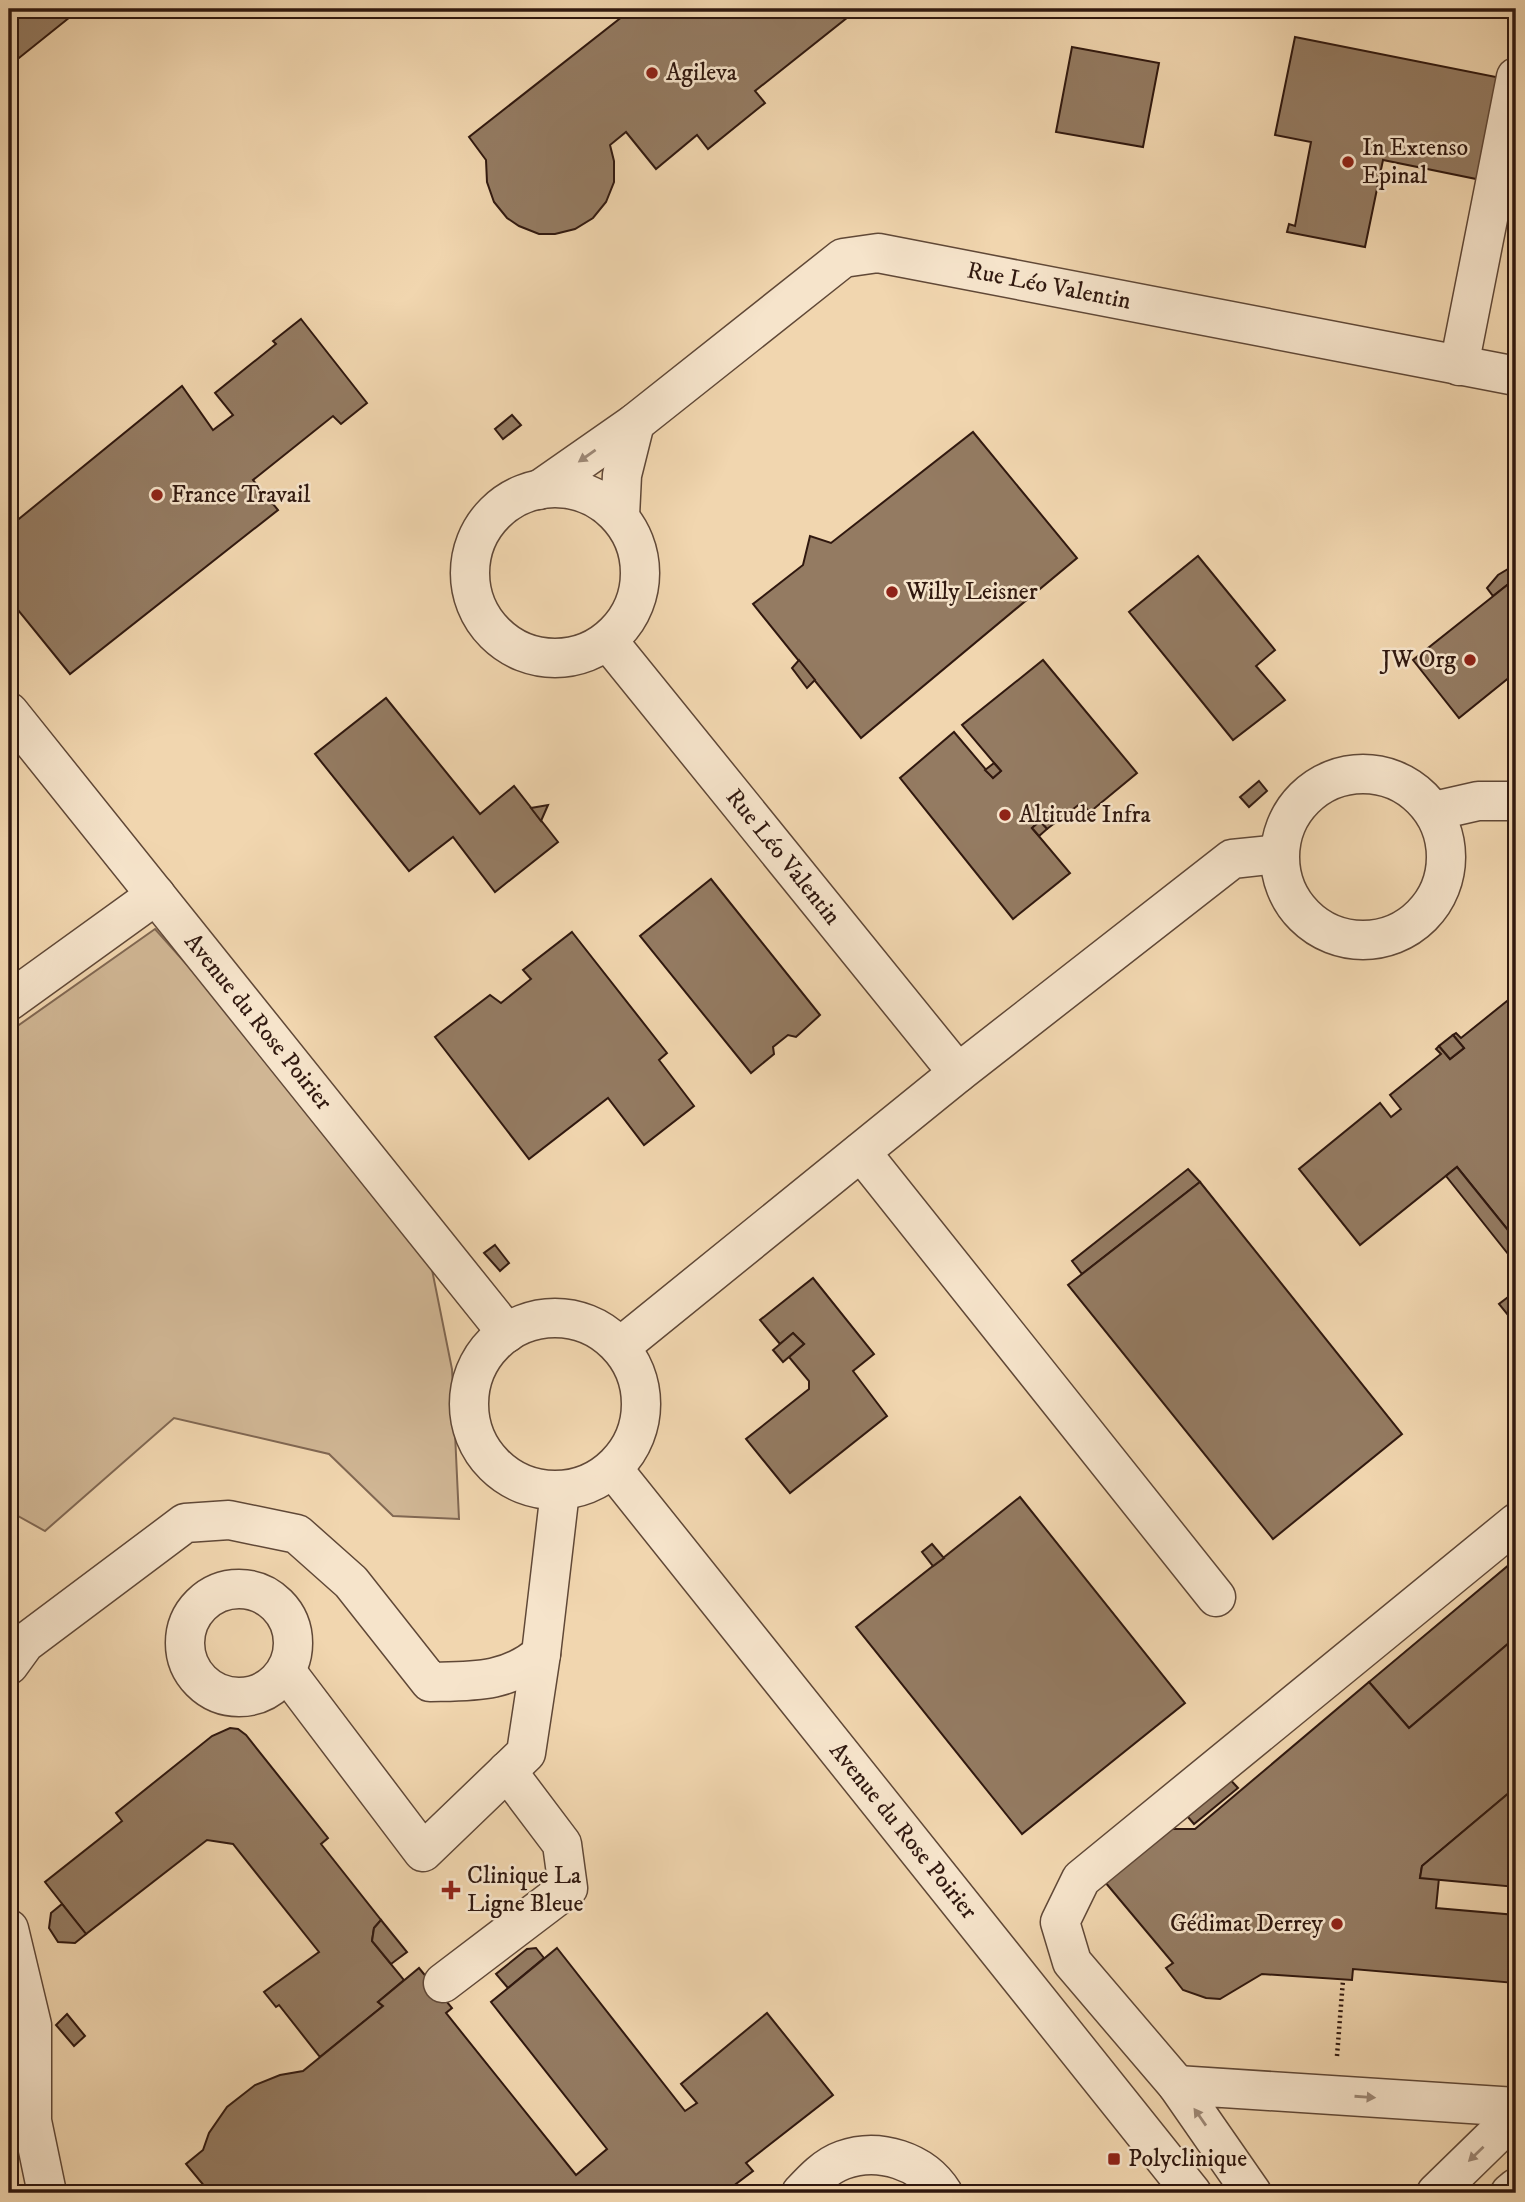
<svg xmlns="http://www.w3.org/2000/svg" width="1525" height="2202" font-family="'IM FELL DW Pica',serif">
<rect width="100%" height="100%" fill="#f1d6af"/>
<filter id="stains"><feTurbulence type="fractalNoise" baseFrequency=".00286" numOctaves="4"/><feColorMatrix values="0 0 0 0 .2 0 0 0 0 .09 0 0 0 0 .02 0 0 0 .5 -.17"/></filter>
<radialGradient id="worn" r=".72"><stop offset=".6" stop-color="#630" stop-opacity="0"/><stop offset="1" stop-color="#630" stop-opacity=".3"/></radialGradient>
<!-- green -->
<polygon fill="#d0b694" stroke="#806752" stroke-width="2" points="155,929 424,1230 452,1369 459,1519 393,1516 329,1454 174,1418 45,1531 9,1511 9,1032"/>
<!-- building -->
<g fill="#947b62" stroke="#30180f" stroke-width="2">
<polygon points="9,9 80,9 9,66"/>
<polygon points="632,9 842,9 848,17 755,91 765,103 708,149 697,135 656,169 626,132 610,145 614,161 614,182 606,202 593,218 575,229 555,234 539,234 519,226 507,218 494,202 487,182 486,160 469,137"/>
<polygon points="1295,37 1506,79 1486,181 1383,160 1365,247 1287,232 1289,224 1295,226 1311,142 1275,135"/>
<polygon points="1072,47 1159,63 1143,147 1056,132"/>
<polygon points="301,319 367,403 341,424 333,416 253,480 278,510 70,674 9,599 9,527 182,386 213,430 233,415 215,393 276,344 273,341"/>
<polygon points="512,415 521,425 503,439 495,429"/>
<polygon points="973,432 1077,558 861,738 753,604 803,565 810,536 831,543"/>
<polygon points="1198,556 1275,650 1256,666 1285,700 1233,740 1129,612"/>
<polygon points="1513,566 1516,578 1493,596 1487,588 1498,575"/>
<polygon points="1516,578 1516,672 1459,718 1413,660"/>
<polygon points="799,660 815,680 807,688 792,668"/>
<polygon points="1043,660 1137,773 1090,812 1081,803 1047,829 1040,821 1032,828 1070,873 1013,919 900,778 954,732 993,778 1001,771 962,725"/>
<polygon points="386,698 480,814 514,786 558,842 495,892 453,837 409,871 315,754"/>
<polygon points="994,763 1001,771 993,778 985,770"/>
<polygon points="1259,781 1267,791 1249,807 1240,797"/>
<polygon points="548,805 541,821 531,808"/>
<polygon points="1040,821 1047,829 1039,836 1032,828"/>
<polygon points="711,879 820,1015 796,1037 788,1035 773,1047 774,1054 751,1073 640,936"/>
<polygon points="572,932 667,1053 659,1060 694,1106 644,1145 608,1098 529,1159 435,1037 490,995 501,1003 531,979 523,970"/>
<polygon points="1512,997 1516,997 1516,1240 1457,1167 1360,1245 1299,1169 1380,1103 1391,1117 1401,1109 1390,1095 1441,1054 1436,1049 1439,1046 1450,1059 1464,1048 1453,1035 1456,1033 1461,1038"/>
<polygon points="1453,1035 1464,1048 1450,1059 1439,1046"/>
<polygon points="1457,1167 1516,1240 1516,1264 1446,1176"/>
<polygon points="1188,1169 1200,1182 1082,1274 1072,1261"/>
<polygon points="1200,1182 1402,1434 1273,1539 1068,1285"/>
<polygon points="495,1245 509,1263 500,1271 484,1253"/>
<polygon points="813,1278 874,1354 853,1371 887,1416 790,1493 746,1439 809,1389 809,1381 789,1357 804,1344 793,1333 780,1344 760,1320"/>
<polygon points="1516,1291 1516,1325 1499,1304"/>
<polygon points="793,1333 804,1344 783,1362 773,1350"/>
<polygon points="1020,1497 1185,1703 1022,1834 856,1627"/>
<polygon points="932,1544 944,1558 933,1566 922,1552"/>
<polygon points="1516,1559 1516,1637 1409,1728 1369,1682"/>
<polygon points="1516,1637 1516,1787 1422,1866 1420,1878 1439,1878 1436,1908 1516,1915 1515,1983 1353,1969 1352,1980 1262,1974 1220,1999 1206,1998 1183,1990 1166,1968 1173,1963 1105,1882 1167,1829 1195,1829 1369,1682 1409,1728"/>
<polygon points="230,1728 238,1729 246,1735 328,1838 321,1844 381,1920 374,1928 372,1941 404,1980 378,2002 383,2006 320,2057 279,2005 276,2007 264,1992 319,1952 233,1844 207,1840 86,1934 45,1882 122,1821 116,1813 212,1736"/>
<polygon points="1225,1774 1238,1788 1194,1824 1182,1810"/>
<polygon points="1516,1787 1516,1887 1420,1878 1422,1866"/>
<polygon points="62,1904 86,1934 75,1943 58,1942 49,1928 51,1913"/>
<polygon points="381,1920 407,1952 391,1964 372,1941 374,1928"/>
<polygon points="536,1948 544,1958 508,1988 496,1974 527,1949"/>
<polygon points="557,1948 685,2111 697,2103 681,2084 767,2013 833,2095 746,2163 753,2171 732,2187 746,2193 210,2193 186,2164 203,2150 209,2133 227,2107 255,2085 280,2075 303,2071 383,2006 378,2002 419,1968 452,2008 446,2013 576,2175 607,2149 491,2002"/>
<polygon points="67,2014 85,2036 74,2046 56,2025"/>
</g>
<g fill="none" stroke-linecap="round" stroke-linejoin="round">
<defs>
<g id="minor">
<polyline points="1459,366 1516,77"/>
<circle cx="555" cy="573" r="85"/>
<polyline points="539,490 635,423 843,258 878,253 1516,376"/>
<polyline points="620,516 622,475 635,423"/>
<polyline points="608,641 958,1073"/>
<polyline points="9,712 507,1333"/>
<circle cx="1363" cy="857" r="83"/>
<polyline points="1434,811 1478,801 1516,801"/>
<polyline points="9,1001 156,895"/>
<polyline points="861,1152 1216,1597"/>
<circle cx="555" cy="1404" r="86"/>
<polyline points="620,1347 958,1073 1232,859 1279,854"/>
<polyline points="613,1469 1192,2193"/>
<circle cx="239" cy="1643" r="54"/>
<path d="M9,1665L25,1643L185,1523L229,1520L297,1534L351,1582L430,1682C472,1681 508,1683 541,1654L560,1491"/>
<polyline points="286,1671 423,1852 526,1753 541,1654"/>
<polyline points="9,1929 32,2025 32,2121 47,2193"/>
<polyline points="443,1983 568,1888 562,1844 507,1771"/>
<polyline points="1177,2085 1072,1962 1060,1922 1081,1879 1516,1523"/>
<path d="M801,2193C813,2180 826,2166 843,2160C879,2147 923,2161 943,2193"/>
<polyline points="1252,2193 1177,2085 1516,2107"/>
<polyline points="1436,2193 1516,2115"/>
<polyline points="1510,2193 1516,2188"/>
</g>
</defs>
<!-- minor casing -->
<use href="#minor" stroke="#604837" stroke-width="41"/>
<!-- path -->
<polyline stroke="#30180f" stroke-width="4.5" stroke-dasharray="2 3.5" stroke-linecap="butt" points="1337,2056 1343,1980"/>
<!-- minor -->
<use href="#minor" stroke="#f6e4cb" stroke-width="38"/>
</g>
<!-- one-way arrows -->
<defs><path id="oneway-solid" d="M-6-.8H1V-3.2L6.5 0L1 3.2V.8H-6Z" transform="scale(1.75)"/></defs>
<g fill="#9d8876">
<use href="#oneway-solid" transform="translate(587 456) rotate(145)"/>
<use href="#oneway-solid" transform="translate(1365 2097) rotate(4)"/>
<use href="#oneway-solid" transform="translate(1200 2117) rotate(-125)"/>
<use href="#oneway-solid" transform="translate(1476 2154) rotate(136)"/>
</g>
<!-- markers -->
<g fill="#8f2418" stroke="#f6e4cb" stroke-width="2.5">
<circle cx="652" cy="73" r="7"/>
<circle cx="1348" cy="162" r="7"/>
<circle cx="157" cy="495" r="7"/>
<circle cx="892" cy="592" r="7"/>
<circle cx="1470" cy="660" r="7"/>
<circle cx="1005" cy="815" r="7"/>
<path d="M447.5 1879.5h7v7h7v7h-7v7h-7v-7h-7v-7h7z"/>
<circle cx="1337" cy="1924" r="7"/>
<rect x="1107" y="2152" width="14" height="14" rx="3.5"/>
</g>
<g text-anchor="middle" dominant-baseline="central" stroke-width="5" stroke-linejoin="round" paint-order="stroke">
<!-- poi labels -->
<g font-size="24" fill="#30180f" stroke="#f6e4cb" text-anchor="start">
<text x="666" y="73">Agileva</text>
<text x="1362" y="148">In Extenso<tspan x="1362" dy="28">Epinal</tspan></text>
<text x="171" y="495">France Travail</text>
<text x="906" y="592">Willy Leisner</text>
<text x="1456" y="660" text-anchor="end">JW Org</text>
<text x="1019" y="815">Altitude Infra</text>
<text x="467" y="1876">Clinique La<tspan x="467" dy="28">Ligne Bleue</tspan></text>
<text x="1323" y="1924" text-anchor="end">Gédimat Derrey</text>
<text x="1128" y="2159">Polyclinique</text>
</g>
<!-- street labels -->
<g font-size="24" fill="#30180f" stroke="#f6e4cb">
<text transform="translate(1049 286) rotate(11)">Rue Léo Valentin</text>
<text transform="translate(783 857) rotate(51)">Rue Léo Valentin</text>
<text transform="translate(258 1022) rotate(51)">Avenue du Rose Poirier</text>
<text transform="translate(903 1831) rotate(51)">Avenue du Rose Poirier</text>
</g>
</g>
<!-- margin -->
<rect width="1525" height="2202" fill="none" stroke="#f1d6af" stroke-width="35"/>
<rect x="10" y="10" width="1504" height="2181" fill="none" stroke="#30180f" stroke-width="3.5"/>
<rect x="18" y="18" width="1490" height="2167" fill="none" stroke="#30180f" stroke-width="2"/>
<rect width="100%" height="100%" filter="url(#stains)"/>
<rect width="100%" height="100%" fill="url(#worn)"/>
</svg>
